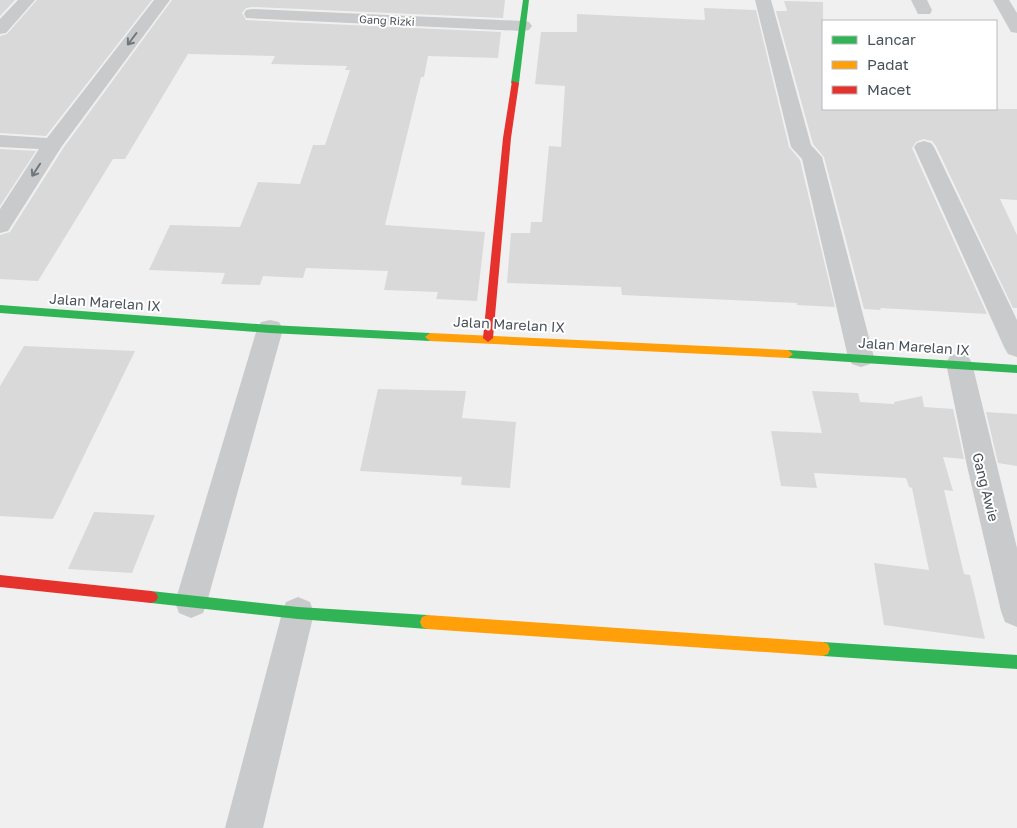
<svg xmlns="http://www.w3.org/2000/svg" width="1017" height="828" font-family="'Golos Text',sans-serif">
<rect width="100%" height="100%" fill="#f0f0f0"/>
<!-- building -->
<g fill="#d9d9da">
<polygon points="0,0 15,0 0,16"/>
<polygon points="37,0 152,0 46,136 0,133 0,36 7,34"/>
<polygon points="172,0 505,0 503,18 252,7 246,8 242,13 246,20 501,32 498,58 428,56 424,77 421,77 385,225 485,232 477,301 436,299 438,292 384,290 388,271 306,268 303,278 263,276 260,285 221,284 225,273 149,270 170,225 240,227 258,182 300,184 313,145 325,145 350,70 345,70 347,66 271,64 275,56 188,54 125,159 113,159 38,281 0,279 0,235 10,232 64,147"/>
<polygon points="784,1 823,2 823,109 1017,109 1017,200 1000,199 1017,235 1017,308 1013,308 936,146 932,141 923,139 916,142 912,148 987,314 880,308 881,310 864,309 824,157 813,144 776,11 787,11"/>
<polygon points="704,8 756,10 789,147 800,160 835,307 797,305 797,303 622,295 621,287 507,283 511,233 530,233 531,222 542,222 549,146 561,147 565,86 535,84 541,32 577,32 577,14 705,20"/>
<polygon points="0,149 36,151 0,206"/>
<polygon points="24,346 135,351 53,519 0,516 0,386"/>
<polygon points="378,389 466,391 462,418 516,422 510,488 461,485 462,477 360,471"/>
<polygon points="812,391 858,393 860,402 894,404 894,402 922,396 924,407 953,409 964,459 943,457 953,491 944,490 964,574 970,575 985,639 884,625 874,563 929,570 912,488 909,487 906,478 814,473 817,488 781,486 771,431 822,433"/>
<polygon points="986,412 1017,414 1017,466 998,463"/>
<polygon points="94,512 155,515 132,573 68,569"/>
</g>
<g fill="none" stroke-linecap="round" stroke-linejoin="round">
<!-- street -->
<g fill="#c8cacb" fill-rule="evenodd">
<polygon points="18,0 35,0 6,33 0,34 0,19"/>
<polygon points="154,0 170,0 62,146 8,231 0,233 0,209 39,149 0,147 0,135 47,138"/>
<polygon points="755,0 771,0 811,145 822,157 874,357 870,364 861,367 852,364 848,357 802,159 791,147"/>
<polygon points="911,0 927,0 932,10 930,14 918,14"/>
<polygon points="993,0 1009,0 1017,13 1017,33 1011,32"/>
<polygon points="252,9 523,21 529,22 532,26 529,30 523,31 246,18 244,14 246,10"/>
<polygon points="924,141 931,143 934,147 1017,320 1017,357 1008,354 1004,347 914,147 917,143"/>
<polygon points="270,320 279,322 283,329 207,602 203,613 191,618 179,613 175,602 257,329 261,322"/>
<polygon points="959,353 968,356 972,363 1017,548 1017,627 1005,622 1001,611 967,466 946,363 950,356"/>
<polygon points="298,597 310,602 314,613 263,828 225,828 282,613 286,602"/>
</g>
<!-- fast -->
<g fill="#30b455" fill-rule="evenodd">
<polygon points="523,0 529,0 519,83 515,85 511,83"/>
<polygon points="0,305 270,325 430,333 435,337 430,341 270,333 0,313"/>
<polygon points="788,350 1017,365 1017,373 788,358 783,354"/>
<polygon points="151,591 298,607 427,615 432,617 434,622 432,627 427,629 298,619 151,603 146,601 144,597 146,593"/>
<polygon points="823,642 1017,655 1017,669 823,656 818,654 816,649 818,644"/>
</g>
<!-- slow -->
<g fill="#ff9f0a" fill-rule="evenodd">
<polygon points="430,333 788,350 793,354 788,358 430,341 425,337"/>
<polygon points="427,615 823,642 828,644 830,649 828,654 823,656 427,629 422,627 420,622 422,617"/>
</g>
<!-- jam -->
<g fill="#e5322d" fill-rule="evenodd">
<polygon points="512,81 519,83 511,138 493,338 488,342 483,338 503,138"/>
<polygon points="0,575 151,591 156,593 158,597 156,601 151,603 0,587"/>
</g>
</g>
<!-- one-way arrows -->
<defs><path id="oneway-shaft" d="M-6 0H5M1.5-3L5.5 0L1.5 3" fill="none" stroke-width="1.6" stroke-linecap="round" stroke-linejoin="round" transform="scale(1.25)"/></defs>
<g stroke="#6f767c">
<use href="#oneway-shaft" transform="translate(132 39) rotate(127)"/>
<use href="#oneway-shaft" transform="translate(36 170) rotate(123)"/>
</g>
<g text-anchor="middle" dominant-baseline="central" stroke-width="4" stroke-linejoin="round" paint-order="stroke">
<!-- far-street labels -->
<g font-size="11" fill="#49525a" stroke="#fff">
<text transform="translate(387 20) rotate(3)">Gang Rizki</text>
</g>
<!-- street labels -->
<g font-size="14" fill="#49525a" stroke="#fff">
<text transform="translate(105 302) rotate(4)">Jalan Marelan IX</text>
<text transform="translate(509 324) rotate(3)">Jalan Marelan IX</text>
<text transform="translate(914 346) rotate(4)">Jalan Marelan IX</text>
<text transform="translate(986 487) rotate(76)">Gang Awie</text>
</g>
</g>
<!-- legend -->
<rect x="822" y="20" width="175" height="90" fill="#ffffff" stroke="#b6babd"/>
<rect x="832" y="36" width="25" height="8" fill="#30b455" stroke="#b6babd"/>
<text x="867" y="45" font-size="15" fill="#49525a">Lancar</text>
<rect x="832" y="61" width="25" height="8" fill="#ff9f0a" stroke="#b6babd"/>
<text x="867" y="70" font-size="15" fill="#49525a">Padat</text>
<rect x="832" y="86" width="25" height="8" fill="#e5322d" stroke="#b6babd"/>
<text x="867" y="95" font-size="15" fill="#49525a">Macet</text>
</svg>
